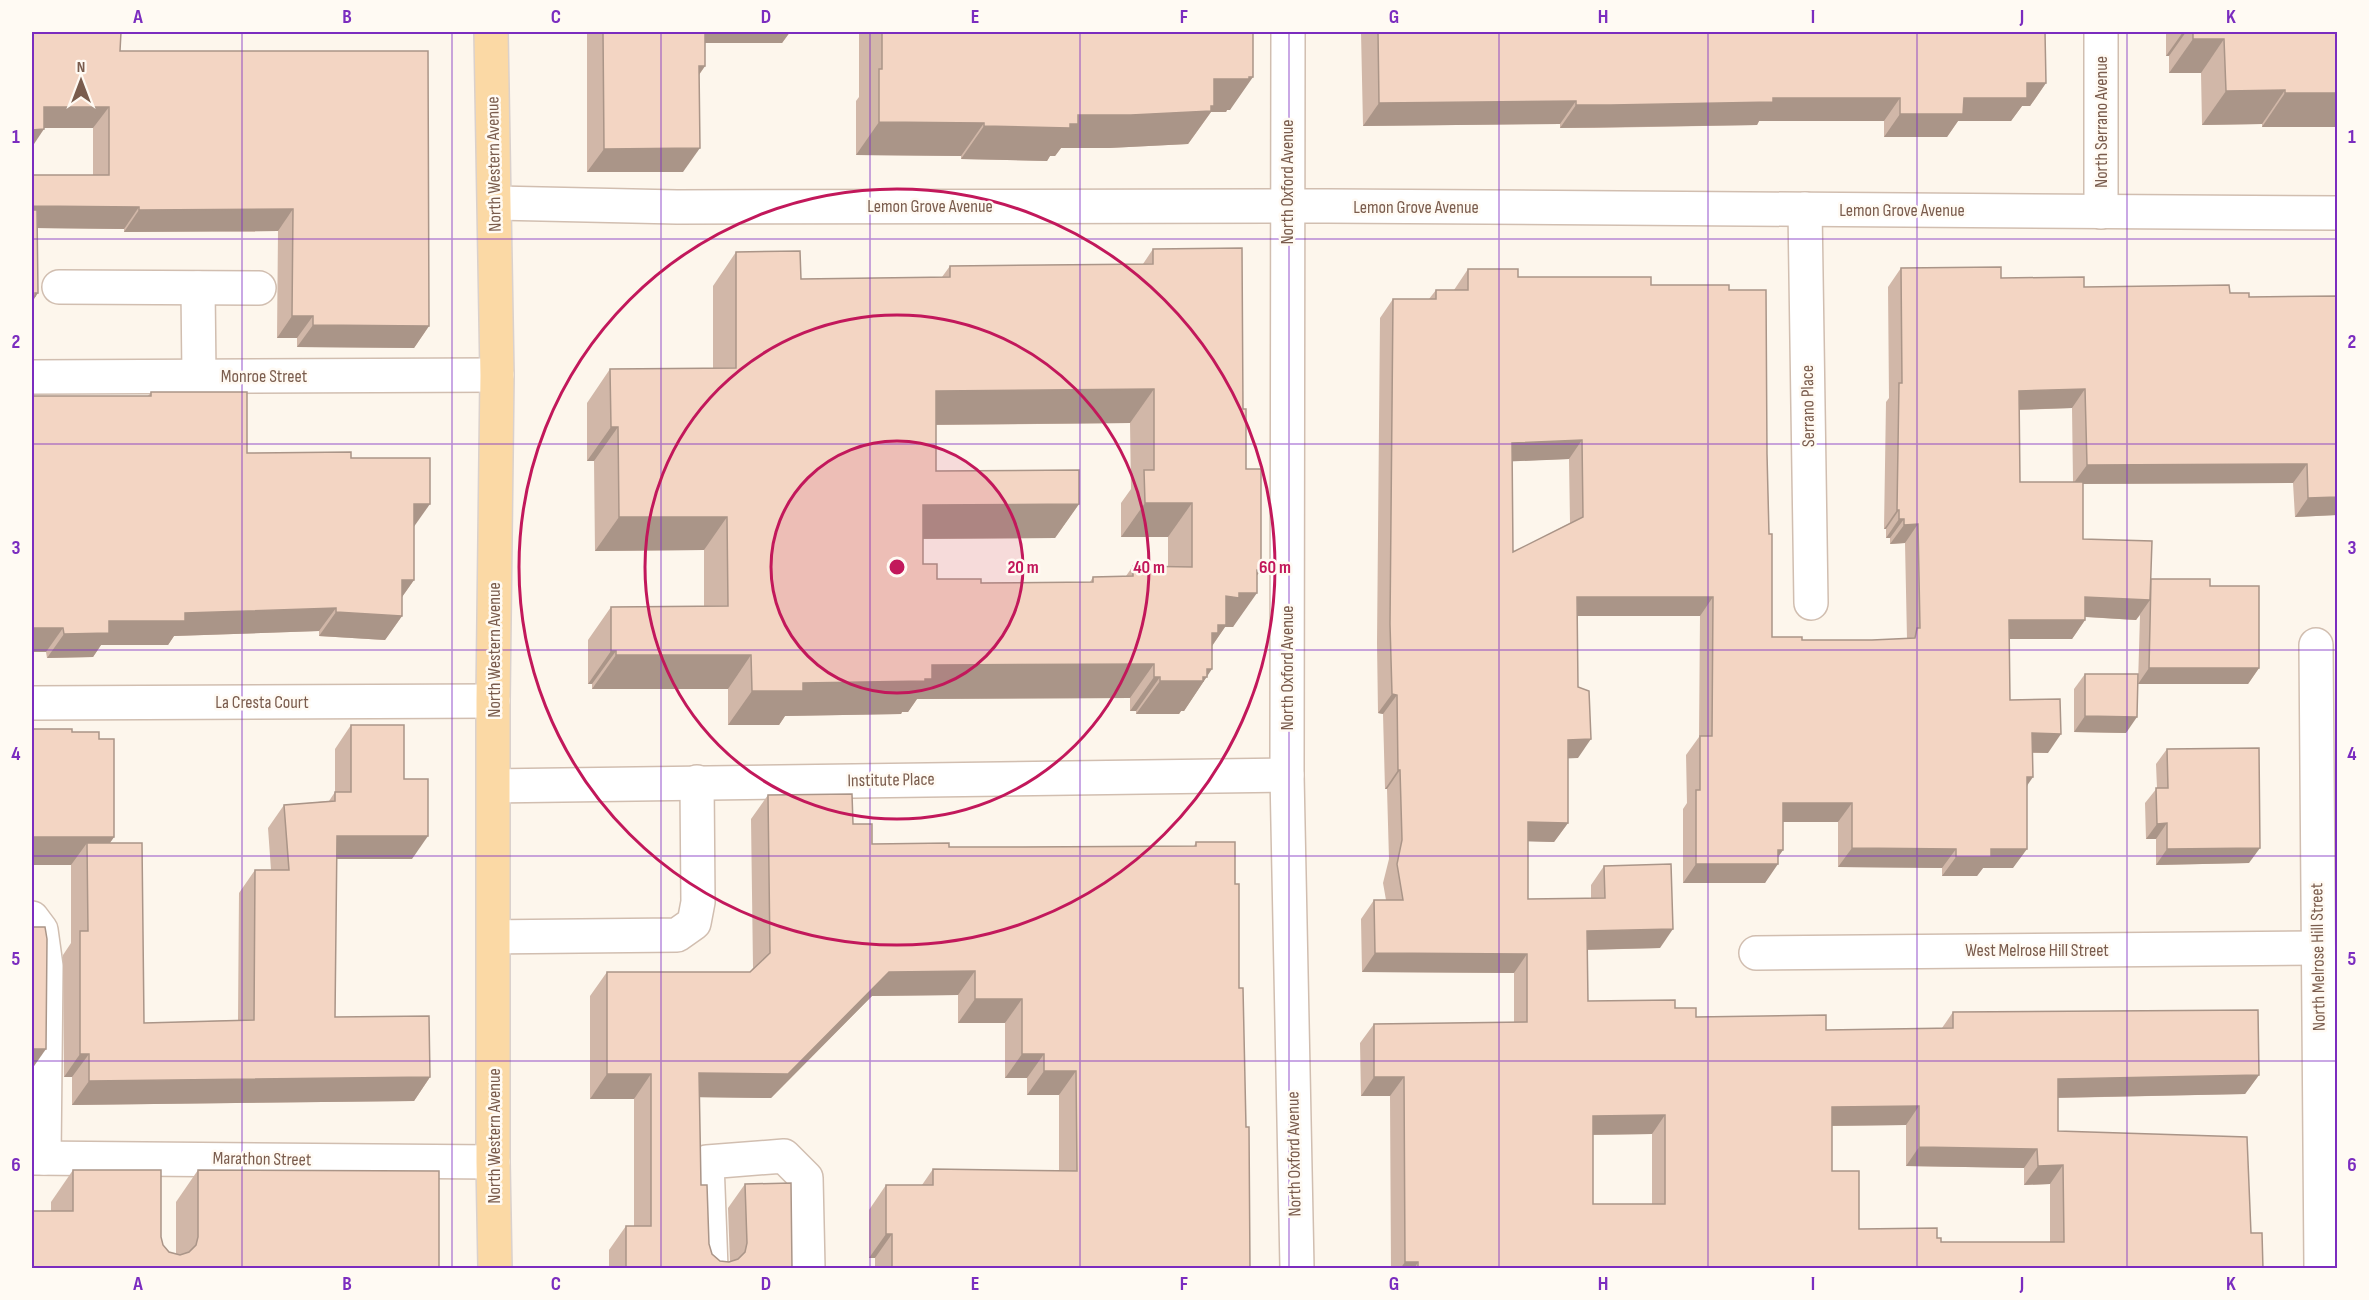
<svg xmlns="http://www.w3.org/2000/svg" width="2369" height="1300" font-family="'Sofia Sans Condensed',sans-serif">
<rect width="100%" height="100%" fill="#fdf6ec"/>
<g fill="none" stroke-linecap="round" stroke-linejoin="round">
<defs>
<g id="minor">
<polyline points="1288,32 1287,775 1297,1268"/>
<polyline points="2101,32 2101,212"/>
<polyline points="495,203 677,207 1328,206 2338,213"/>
<polyline points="1805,209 1811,603"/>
<polyline points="59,287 259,288"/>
<polyline points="198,288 199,376"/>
<polyline points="32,377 497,375"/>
<polyline points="2316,645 2321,1268"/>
<polyline points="32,703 493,701"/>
<polyline points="494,786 1287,775"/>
<polyline points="32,918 41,930 46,966 44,1158"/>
<polyline points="494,937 677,935 694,923 698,902 697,782"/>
<polyline points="1756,953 2318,948"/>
<polyline points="32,1158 493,1162"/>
<polyline points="711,1268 707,1162 784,1156 806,1178 808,1268"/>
</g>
<polyline id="major" points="491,32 497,375 493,701 493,1162 495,1268"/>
</defs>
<!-- minor casing -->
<use href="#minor" stroke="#d1beb0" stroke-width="36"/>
<!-- major casing -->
<use href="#major" stroke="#dad1cd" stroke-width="36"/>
<!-- minor -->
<use href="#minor" stroke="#fff" stroke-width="33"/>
<!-- major -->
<use href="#major" stroke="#fbd9a5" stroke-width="33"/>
</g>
<!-- wall -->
<g fill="#d1b7a8" fill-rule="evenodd">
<polygon points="32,32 120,51 429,326 414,348 297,347 297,338 277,338 278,231 124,232 124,229 38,228 32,175 93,175 93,128"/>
<polygon points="587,32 790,32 782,43 705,43 705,66 699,75 683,172 587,172"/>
<polygon points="859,32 1253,32 1230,110 1227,110 1226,112 1211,112 1188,144 1109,148 1061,148 1055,156 1050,156 1047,161 961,159 961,156 856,155 856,101 859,97"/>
<polygon points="1361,32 2045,32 2046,83 2030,106 2022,106 2011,121 1958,121 1947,137 1884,137 1884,121 1759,121 1757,125 1594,128 1560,128 1560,124 1363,126"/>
<polygon points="2166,32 2337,32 2337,127 2262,127 2262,124 2202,125 2201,73 2169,73 2169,56 2166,56"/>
<path d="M1153,249L1243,409L1246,469L1257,575L1233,627H1225L1212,646L1207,676L1184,711H1181L1179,714H1136V711H1130V698L917,699L908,712H902L901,714L785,716L779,725H728V689H592V684H588V640L611,607L704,606V550L595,551L594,461H587V403L610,369H713V286L736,252L801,279L942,277L950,266L1143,264ZM1130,423L1131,489L1121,503V537H1168V567L1133,566L1126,576L1093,577L1090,582L981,583L937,579L923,564V539L1055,538L1079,504L936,471V425Z"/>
<path d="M1901,268L2001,278L2084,287L2230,293L2249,297L2337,296V515L2295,517L2293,483L2083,484V539L2151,579L2210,586L2259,668L2248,684H2138L2140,615L2136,620L2085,617V620L2072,639H2009L2010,700L2048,753H2033L2013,868H1983L1977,876H1942V868L1838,867V822H1783V850L1778,857L1765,883H1683V809L1687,803L1686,755L1699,737L1700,616H1578V758H1568V823L1554,842L1528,841V899H1591V885L1604,866L1660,948L1587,950L1588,1001L1675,1008L1696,1017L1826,1030L1942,1028L1953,1012L2259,1075L2245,1094L2058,1098V1131L2251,1233L2263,1269H1391L1390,1096H1361L1360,1043L1374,1024L1514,1022V973L1362,972L1361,919L1374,900H1386L1383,883L1389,859L1387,789H1385L1383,714L1378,713L1377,643L1380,318L1393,299H1429L1436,290H1454L1468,269L1518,277L1729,290L1767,454L1772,637L1802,640H1872L1907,639L1905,543L1890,544V538H1886V529H1884L1886,402L1889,398L1888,287ZM2072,408L2073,482H2020L2019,410ZM1569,459L1570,523L1513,552L1512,461ZM1906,1125V1166L2024,1168V1185L2050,1184V1242H1941L1937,1238L1859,1229L1832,1171V1126ZM1652,1134V1204H1593V1135Z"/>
<polygon points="151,392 247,453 351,458 414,526 414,580 402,597 402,616 385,640 319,636 319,631 174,636 168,645 101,645 93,657 47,658 46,652 32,652 148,396"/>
<polygon points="2085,674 2126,733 2074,732 2074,689"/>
<polygon points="351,725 404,779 412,859 336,859 335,1017 430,1077 414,1101 72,1105 72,1077 64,1077 63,955 71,943 71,865 32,865 72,732 99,739 114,837 110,843 144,1023 238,1020 239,893 255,870 271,870 268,828 284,805 329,801 335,792 335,749"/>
<polygon points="2167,749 2249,863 2156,865 2156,839 2146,839 2145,803 2157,788 2156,764"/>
<polygon points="768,795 853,824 872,844 949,847 1194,846 1196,842 1235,884 1250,1269 875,1269 875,1258 869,1258 869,1210 886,1185 922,1185 933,1169 1059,1171 1059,1095 1027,1095 1027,1078 1005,1078 1005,1023 958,1023 958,995 872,996 771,1098 699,1097 701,1185 709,1244 712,1254 720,1261 730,1262 728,1208 745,1184 792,1269 609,1269 609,1250 626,1226 634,1226 634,1099 590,1099 590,996 607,972 750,972 753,968 751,819"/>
<polygon points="73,1170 161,1237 163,1245 169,1252 176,1254 176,1202 198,1170 439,1269 32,1269 51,1211 51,1202"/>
</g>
<!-- shaded-wall -->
<g fill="#aa9588">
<polygon points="699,32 790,32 782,43 695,43"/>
<polygon points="2183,32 2186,32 2169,56 2166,56"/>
<polygon points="2193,39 2224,39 2201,73 2169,73"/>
<polygon points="699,66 705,66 688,90"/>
<polygon points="1253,77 1230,110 1227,110 1226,112 1211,112 1188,144 1109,148 1061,148 1055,156 1050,156 1047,161 961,159 984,126 1078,115 1214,79"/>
<polygon points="2027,83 2046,83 2030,106 2022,106 2011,121 1958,121 1947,137 1884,137 1900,114"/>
<polygon points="2285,90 2262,124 2202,125 2226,91"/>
<polygon points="2285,93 2337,93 2337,127 2262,127"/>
<polygon points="1773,98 1900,98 1884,121 1759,121 1757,125 1560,128 1576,105"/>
<polygon points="1576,101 1560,124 1363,126 1379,103"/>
<polygon points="44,107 109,107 93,128 32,128"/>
<polygon points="879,122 984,123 961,156 856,155"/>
<polygon points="44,129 32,147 32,130"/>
<polygon points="700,148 683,172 587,172 604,149"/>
<polygon points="32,206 139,207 124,229 32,228"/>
<polygon points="293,209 278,231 124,232 139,210"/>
<polygon points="35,293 38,293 32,302 32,296"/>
<polygon points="292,316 313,316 297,338 277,338"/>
<polygon points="313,325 429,326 414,348 297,347"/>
<polygon points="1154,389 1130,423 913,425 936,391"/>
<polygon points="2085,389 2072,408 2005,410 2019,391"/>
<polygon points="611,427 618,427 594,461 587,461"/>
<polygon points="1582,440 1569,459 1498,462 1512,443"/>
<polygon points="2307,464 2293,483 2073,484 2087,465"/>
<polygon points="2337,497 2337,515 2295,517 2308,498"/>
<polygon points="1145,503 1192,503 1168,537 1121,537"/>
<polygon points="414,504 430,504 413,528"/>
<polygon points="1079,504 1055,538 899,539 923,505"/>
<polygon points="1897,510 1899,510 1886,529 1884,529"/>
<polygon points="619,517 727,517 704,550 595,551"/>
<polygon points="1899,519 1904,519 1890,538 1886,538"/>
<polygon points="1918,524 1905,543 1890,544 1904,525"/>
<polygon points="1257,570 1261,570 1244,593 1257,593 1233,627 1225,627 1203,659 1226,596"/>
<polygon points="402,580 414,580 397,604"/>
<polygon points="1577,597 1713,597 1700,616 1564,616"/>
<polygon points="2085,597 2150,600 2136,620 2072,616"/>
<polygon points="336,608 319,631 174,636 168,645 101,645 93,657 47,658 64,634 109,621 185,613"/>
<polygon points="336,612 402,616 385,640 319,636"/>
<polygon points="2009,620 2085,620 2072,639 1996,639"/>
<polygon points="32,628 63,628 46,652 32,652"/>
<polygon points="611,651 616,651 592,684 588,684"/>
<polygon points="616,655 751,655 728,689 592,689"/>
<polygon points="1154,664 1130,698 917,699 908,712 902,712 901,714 785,716 779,725 728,725 752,691 803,683 932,665"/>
<polygon points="2149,668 2259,668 2248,684 2138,684"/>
<polygon points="1207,669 1212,669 1184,711 1181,711 1179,714 1136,714 1160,681"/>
<polygon points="1154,677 1160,677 1136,711 1130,711"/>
<polygon points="1392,694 1397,695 1383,714 1378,713"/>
<polygon points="2085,716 2137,717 2126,733 2074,732"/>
<polygon points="2032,733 2061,734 2048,753 2019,752"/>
<polygon points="1591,739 1578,758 1554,759 1568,740"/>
<polygon points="1398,770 1400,770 1387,789 1385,789"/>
<polygon points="2027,777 2033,777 2020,796"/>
<polygon points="1783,803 1852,803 1838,822 1769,822"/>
<polygon points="1528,822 1568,823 1554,842 1514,841"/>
<polygon points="2167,823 2156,839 2146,839 2157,824"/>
<polygon points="337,836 428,836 412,859 320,859"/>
<polygon points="32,837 114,837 94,865 87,843 71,865 32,865"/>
<polygon points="1852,848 1956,849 1942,868 1838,867"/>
<polygon points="2260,848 2249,863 2156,865 2167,849"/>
<polygon points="1991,849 2027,849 2013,868 1983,868 1977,876 1942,876 1956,857"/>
<polygon points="1778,850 1783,850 1773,864 1778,864 1765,883 1683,883 1696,864"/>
<polygon points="1673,929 1660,948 1574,950 1587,931"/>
<polygon points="1375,953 1527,954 1514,973 1362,972"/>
<polygon points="975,971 958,995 872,996 771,1098 682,1097 699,1073 889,972"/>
<polygon points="975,999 1022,999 1005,1023 958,1023"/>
<polygon points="32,1049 46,1049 32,1069"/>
<polygon points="80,1054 89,1054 72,1077 64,1077"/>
<polygon points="1022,1054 1044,1054 1027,1078 1005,1078"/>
<polygon points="1044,1071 1076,1071 1059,1095 1027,1095"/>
<polygon points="607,1074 651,1074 634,1099 590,1099"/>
<polygon points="2259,1075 2245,1094 2045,1098 2058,1079"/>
<polygon points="430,1077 414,1101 72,1105 89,1081"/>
<polygon points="1374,1077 1404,1077 1390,1096 1361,1096"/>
<polygon points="1919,1106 1906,1125 1819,1126 1832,1107"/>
<polygon points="1665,1115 1652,1134 1580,1135 1593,1116"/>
<polygon points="1919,1147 2037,1149 2024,1168 1906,1166"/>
<polygon points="2063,1165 2050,1184 2024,1185 2038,1166"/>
<polygon points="886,1234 892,1234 875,1258 869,1258"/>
<polygon points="1405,1262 1418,1262 1414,1269 1400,1269"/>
</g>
<!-- building -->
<g fill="#f3d5c3" stroke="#aa9588" stroke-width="1.5" fill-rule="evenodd">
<polygon points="32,32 121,32 120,51 428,51 429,326 313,325 313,316 292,316 293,209 139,210 139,207 32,206 32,175 109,175 109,107 44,107 44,129 32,130"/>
<polygon points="603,32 705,32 705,66 699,66 700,148 604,149"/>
<polygon points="882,32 1253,32 1253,77 1249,77 1249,79 1214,79 1214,106 1211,106 1211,111 1131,115 1078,115 1078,124 1070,124 1070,128 984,126 984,123 879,122 879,69 882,69"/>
<polygon points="1378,32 2045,32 2046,83 2027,83 2027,98 1964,98 1963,114 1900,114 1900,98 1773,98 1773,102 1611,105 1576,105 1576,101 1379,103"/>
<polygon points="2193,32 2337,32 2337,93 2285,93 2285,90 2226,91 2224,39 2193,39"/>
<polygon points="32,210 37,210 38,293 35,293 35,296 32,296"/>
<path d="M1242,248L1243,409H1246V469H1261V570H1257V593H1239V598L1226,596V625H1218V633H1212V669H1207V677H1203V681H1160V677H1154V664L932,665V679H925V681L803,683V691H752L751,655H616V651H611V607L728,606L727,517H619L618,427H611L610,369L736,368V252L800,251L801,279L950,277V266L1153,264V249ZM1154,389V470H1144L1145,503H1192V567L1133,566V576L1093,577V582L981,583V579H937V564H923V505L1079,504V470L936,471V391Z"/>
<path d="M2001,267V278L2084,277V287L2229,285L2230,293H2249V297L2337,296V497L2308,498L2307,464L2087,465L2085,389L2019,391L2020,482H2083V539L2152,541L2150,600L2085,597V620H2009L2010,700L2060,699L2061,734L2032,733L2033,777H2027V849H1991V857H1956V849L1852,848V803H1783V850H1778V864H1696V790H1700V736H1712L1713,597H1577L1578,687L1589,691L1591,739L1568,740V823L1528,822V899L1605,898L1604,866L1671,864L1673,929L1587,931L1588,1001L1675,1000V1008H1696V1017L1826,1015V1030L1953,1028V1012L2258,1010L2259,1075L2058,1079V1131L2247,1137L2251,1233H2262L2263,1269H1429V1267H1418V1262H1405L1404,1077H1374V1024L1527,1022V954L1375,953L1374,900H1403L1397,864L1402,840L1400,770H1398L1397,695L1392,694L1390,624L1393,299H1436V290H1468V269H1518V277H1651V285H1729V290H1766L1767,454L1769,534H1772V637H1802V640H1872L1915,638L1917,628H1920L1918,524L1904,525V519H1899V510H1897L1899,383H1902L1901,268ZM1582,440L1583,517L1513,552L1512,443ZM1919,1106V1147L2037,1149L2038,1166L2063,1165L2064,1242H1941V1238H1937V1228L1859,1229V1171H1832V1107ZM1665,1115V1204H1593V1116Z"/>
<polygon points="151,392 247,392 247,453 351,452 351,458 430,458 430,504 414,504 414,580 402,580 402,616 336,612 336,608 185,613 185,621 109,621 109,633 64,634 63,628 32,628 32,396 151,396"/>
<polygon points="2151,579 2210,579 2210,586 2259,586 2259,668 2149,668"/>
<polygon points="2085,674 2138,674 2137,717 2085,716"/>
<polygon points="351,725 404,725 404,779 428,779 428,836 337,836 335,1017 429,1016 430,1077 89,1081 89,1054 80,1054 80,931 88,931 87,843 142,843 144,1023 254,1020 255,870 289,870 284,805 335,801 335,792 351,792"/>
<polygon points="32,729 72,729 72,732 99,732 99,739 114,739 114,837 32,837"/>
<polygon points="2259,748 2260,848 2167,849 2167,823 2157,824 2156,788 2168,788 2167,749"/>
<polygon points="852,794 853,824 872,824 872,844 949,843 949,847 1024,847 1196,846 1196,842 1235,842 1235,884 1239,884 1239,988 1243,988 1246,1127 1249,1127 1250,1269 892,1269 892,1234 886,1234 886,1185 933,1185 933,1169 1077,1171 1076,1071 1044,1071 1044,1054 1022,1054 1022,999 975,999 975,971 889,972 788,1074 699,1073 701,1185 707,1185 709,1244 712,1254 720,1261 729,1262 738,1259 745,1252 747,1243 745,1184 791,1183 792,1269 626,1269 626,1226 651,1226 651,1074 607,1074 607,972 750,972 770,953 768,795"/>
<polygon points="32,927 45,927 47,939 46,1049 32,1049"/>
<polygon points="73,1170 161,1170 161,1237 163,1245 169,1252 180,1255 189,1252 196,1245 198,1237 198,1170 439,1171 439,1269 32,1269 32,1211 73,1211"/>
</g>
<!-- grid -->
<path fill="none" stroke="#7b2cbf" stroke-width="1.5" stroke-opacity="0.55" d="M242,32V1268M452,32V1268M661,32V1268M870,32V1268M1080,32V1268M1289,32V1268M1499,32V1268M1708,32V1268M1917,32V1268M2127,32V1268M32,239H2338M32,444H2338M32,650H2338M32,856H2338M32,1061H2338"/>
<!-- distance rings -->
<circle cx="897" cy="567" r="126" fill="#c2185b" fill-opacity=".12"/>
<g fill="none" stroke="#c2185b" stroke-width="3">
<circle cx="897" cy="567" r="126"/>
<circle cx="897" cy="567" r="252"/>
<circle cx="897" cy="567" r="378"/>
</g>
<g text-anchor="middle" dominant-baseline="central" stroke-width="5" stroke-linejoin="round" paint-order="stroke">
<!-- street labels -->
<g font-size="18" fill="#7a5c4d" stroke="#fffaf3">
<text transform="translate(2101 122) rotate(-90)">North Serrano Avenue</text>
<text transform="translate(494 164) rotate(-91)">North Western Avenue</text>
<text transform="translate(1287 182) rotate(-90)">North Oxford Avenue</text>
<text x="930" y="206">Lemon Grove Avenue</text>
<text x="1416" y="207">Lemon Grove Avenue</text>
<text x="1902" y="210">Lemon Grove Avenue</text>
<text x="264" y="376">Monroe Street</text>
<text transform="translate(1808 406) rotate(-91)">Serrano Place</text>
<text transform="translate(494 650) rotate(-90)">North Western Avenue</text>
<text transform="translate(1287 668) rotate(-90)">North Oxford Avenue</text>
<text x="262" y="702">La Cresta Court</text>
<text transform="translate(891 780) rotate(-1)">Institute Place</text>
<text x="2037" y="950">West Melrose Hill Street</text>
<text transform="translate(2318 957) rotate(-91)">North Melrose Hill Street</text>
<text transform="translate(494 1136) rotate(-90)">North Western Avenue</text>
<text transform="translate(1294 1154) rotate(-91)">North Oxford Avenue</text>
<text transform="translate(262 1159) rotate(1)">Marathon Street</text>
</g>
</g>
<circle cx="897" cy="567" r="9" fill="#c2185b" stroke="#fffaf3" stroke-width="3"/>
<g font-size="18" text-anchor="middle" font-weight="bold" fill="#c2185b" stroke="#fffaf3" stroke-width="5" stroke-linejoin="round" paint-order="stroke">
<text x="1023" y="573">20 m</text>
<text x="1149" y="573">40 m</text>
<text x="1275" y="573">60 m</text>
</g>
<!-- border -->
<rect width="2369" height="1300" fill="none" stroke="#fffaf3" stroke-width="66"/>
<!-- north arrow -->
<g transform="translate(81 81)" stroke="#fffaf3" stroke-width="4.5" paint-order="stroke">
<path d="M0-4.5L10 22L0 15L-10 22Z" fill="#7a5c4d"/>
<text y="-9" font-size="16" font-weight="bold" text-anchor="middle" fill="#7a5c4d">N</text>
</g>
<rect x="33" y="33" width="2303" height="1234" fill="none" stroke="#7b2cbf" stroke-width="2"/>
<g font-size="20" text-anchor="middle" font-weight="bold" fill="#7b2cbf">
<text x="138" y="23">A</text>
<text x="347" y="23">B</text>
<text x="556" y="23">C</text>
<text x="766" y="23">D</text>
<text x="975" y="23">E</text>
<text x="1184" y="23">F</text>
<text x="1394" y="23">G</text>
<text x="1603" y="23">H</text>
<text x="1813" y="23">I</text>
<text x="2022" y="23">J</text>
<text x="2231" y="23">K</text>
<text x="16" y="143">1</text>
<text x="2352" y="143">1</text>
<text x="16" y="348">2</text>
<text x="2352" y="348">2</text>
<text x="16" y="554">3</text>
<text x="2352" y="554">3</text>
<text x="16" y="760">4</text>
<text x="2352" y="760">4</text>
<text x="16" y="965">5</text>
<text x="2352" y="965">5</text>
<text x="16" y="1171">6</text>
<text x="2352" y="1171">6</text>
<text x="138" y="1290">A</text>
<text x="347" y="1290">B</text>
<text x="556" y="1290">C</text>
<text x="766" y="1290">D</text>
<text x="975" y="1290">E</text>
<text x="1184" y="1290">F</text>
<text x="1394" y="1290">G</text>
<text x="1603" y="1290">H</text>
<text x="1813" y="1290">I</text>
<text x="2022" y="1290">J</text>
<text x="2231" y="1290">K</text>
</g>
</svg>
